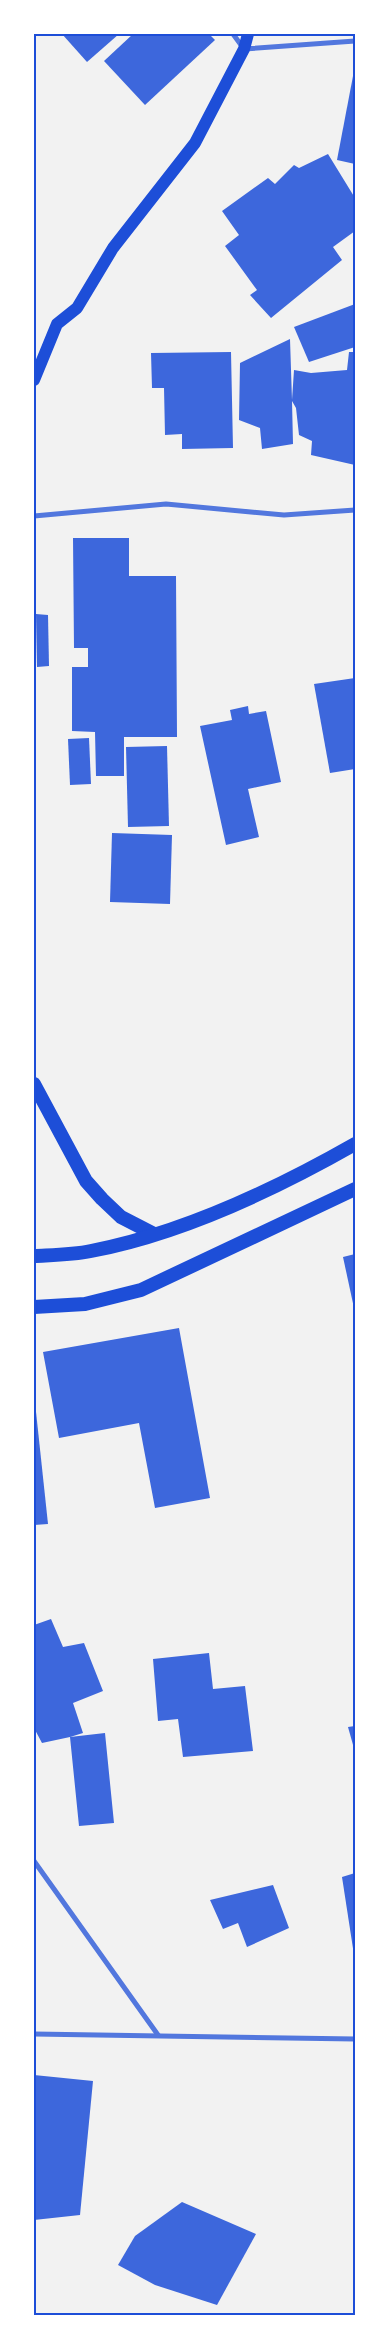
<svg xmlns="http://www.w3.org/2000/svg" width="389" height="2349" font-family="'Sofia Sans Condensed',sans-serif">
<rect width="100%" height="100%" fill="#f2f2f2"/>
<!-- building -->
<g fill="#3d67dc">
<polygon points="62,34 119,34 87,62"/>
<polygon points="133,34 209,34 215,40 145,105 104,61"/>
<polygon points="353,76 355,77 355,164 337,160"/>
<polygon points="328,154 355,198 355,231 333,247 342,260 271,318 250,295 257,290 225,246 239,235 222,211 268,178 275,184 294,165 299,168"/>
<polygon points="355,304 355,347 309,362 294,327"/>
<polygon points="290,339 292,400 294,370 311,373 347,370 349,352 355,352 355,465 311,455 312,441 299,435 296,408 292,401 293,444 262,449 260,428 239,420 240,363"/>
<polygon points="231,352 233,448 182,449 182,434 165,435 164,388 152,388 151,353"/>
<polygon points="73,538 129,538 129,576 176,576 177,737 124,737 124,776 96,776 95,732 72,731 72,667 88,667 88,648 74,648"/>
<polygon points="36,614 48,615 49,666 37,667"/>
<polygon points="355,678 355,769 330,773 314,684"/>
<polygon points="248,706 249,714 266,711 281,782 248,789 259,837 226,845 200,726 232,720 230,710"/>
<polygon points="89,738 91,784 70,785 68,739"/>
<polygon points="167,746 169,826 128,827 126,747"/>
<polygon points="112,833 172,835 170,904 110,902"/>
<polygon points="355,1254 355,1308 354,1308 343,1257"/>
<polygon points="179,1328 210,1498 155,1508 139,1423 59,1438 43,1352"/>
<polygon points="34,1393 48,1524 34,1525"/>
<polygon points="51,1619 63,1647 84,1643 103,1691 73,1703 83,1733 70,1737 105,1733 114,1823 79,1826 70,1737 42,1743 34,1728 34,1625"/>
<polygon points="209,1653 213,1689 245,1686 253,1751 183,1757 178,1719 158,1721 153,1659"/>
<polygon points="355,1726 355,1752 348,1727"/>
<polygon points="355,1873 355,1955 354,1955 342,1877"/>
<polygon points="273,1885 289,1928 247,1947 238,1923 223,1929 210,1900"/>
<polygon points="34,2075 93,2081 80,2215 34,2220"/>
<polygon points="182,2202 256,2234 217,2305 155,2285 118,2265 135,2236"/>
</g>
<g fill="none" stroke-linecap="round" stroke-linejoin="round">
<!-- minor -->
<g stroke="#5277de" stroke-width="5">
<polyline points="233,34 244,49 355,41"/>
<polyline points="34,516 166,504 284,515 355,510"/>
<polyline points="34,1861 158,2035"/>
<polyline points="34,2034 355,2039"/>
</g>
<!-- primary -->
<polyline stroke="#1d4ed8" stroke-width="12" points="34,380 57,324 77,308 113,248 195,143 244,49 248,34"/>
<!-- trunk -->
<g stroke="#1d4ed8" stroke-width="14">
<polyline points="34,1084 86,1181 102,1199 121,1217 154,1234"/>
<path d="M34,1256C52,1255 72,1255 91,1251C181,1234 276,1189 355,1144"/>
<polyline points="34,1307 85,1304 141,1290 355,1189"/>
</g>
</g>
<!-- border -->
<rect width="389" height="2349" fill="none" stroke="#ffffff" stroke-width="70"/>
<rect x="35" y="35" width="319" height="2279" fill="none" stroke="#1d4ed8" stroke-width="2"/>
</svg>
